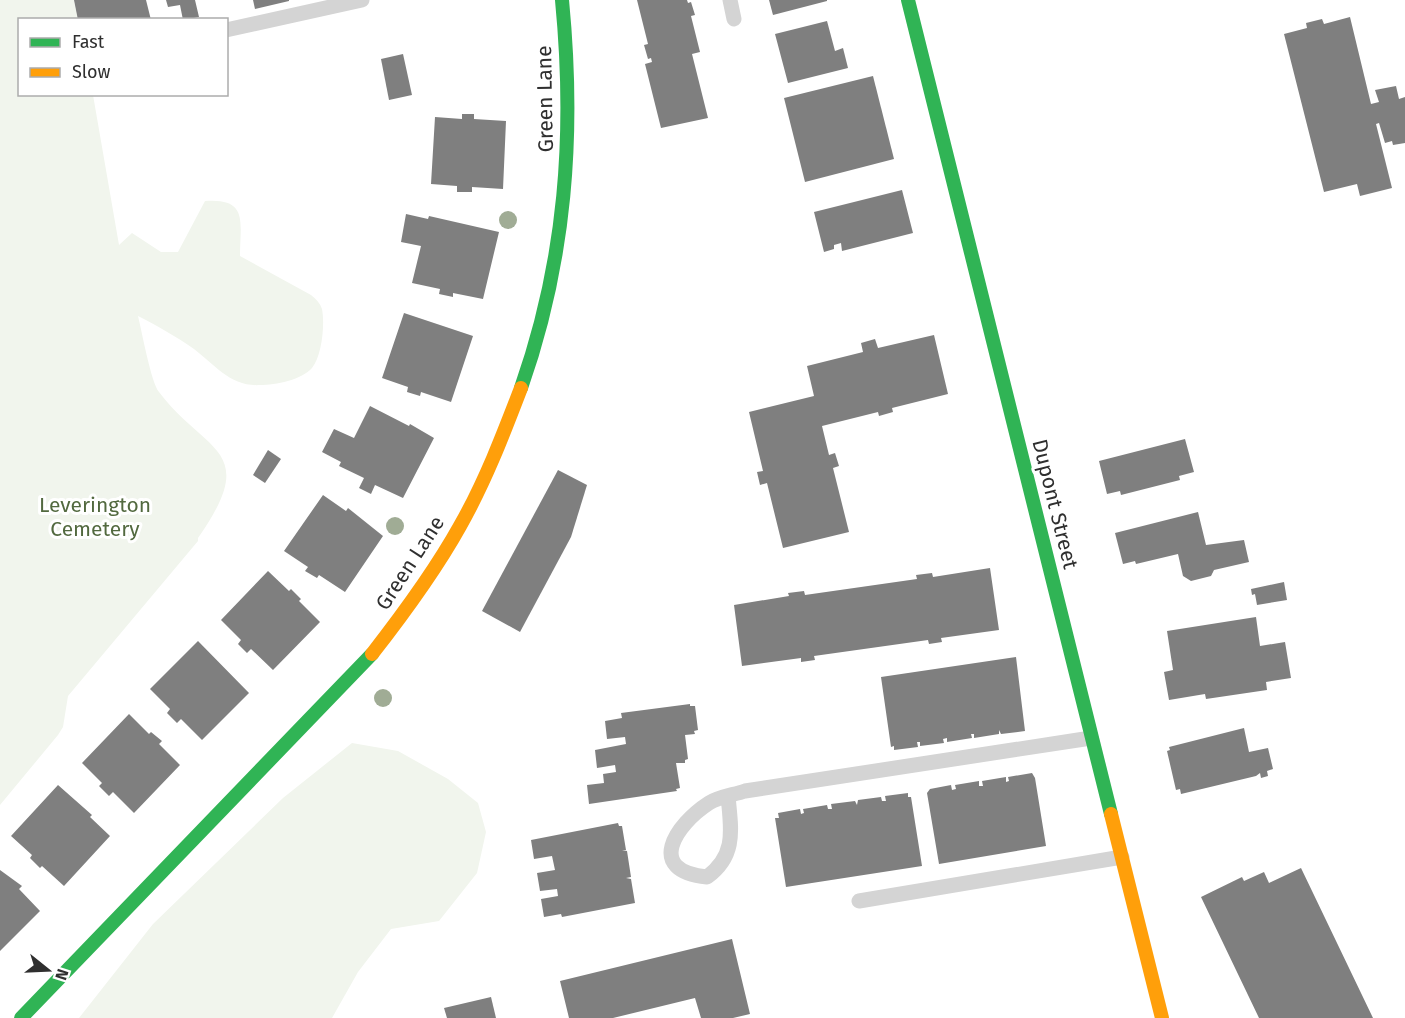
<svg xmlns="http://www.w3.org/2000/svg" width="1405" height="1018" font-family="'Fira Sans',sans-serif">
<rect width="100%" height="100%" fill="#fff"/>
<!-- green -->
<g fill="#f1f5ed">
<path d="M0,0H74L78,19L20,20V94L93,95L119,245L132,233L161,252H178L205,201C249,198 240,222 240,256L311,295C316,299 320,303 322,309C325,324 322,356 312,368C301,380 276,385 260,385C231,387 215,365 194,349C177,337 156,325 138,316C142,332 151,382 159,392C206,454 261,448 198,538V541L68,696L63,727L58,735L0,805Z"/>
<polygon points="352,743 398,751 448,779 478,803 486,832 477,873 439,921 391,929 358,972 332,1018 79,1018 153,924 283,798"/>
</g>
<!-- building -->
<g fill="#7f7f7f">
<polygon points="74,0 146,0 151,20 78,20"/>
<polygon points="166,0 195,0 199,17 183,20 180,5 168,7"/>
<polygon points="253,0 289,0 289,1 255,9"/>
<polygon points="637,0 687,0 688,3 691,2 695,15 691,16 700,52 692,54 708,118 661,128 645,64 652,62 651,58 648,59 644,45 648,44"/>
<polygon points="769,0 827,0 827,1 773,15"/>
<polygon points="1350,17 1371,104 1379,102 1375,90 1396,86 1399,99 1405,97 1405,143 1393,145 1392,141 1385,143 1379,123 1376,124 1392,188 1360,196 1357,184 1324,192 1284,34 1307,28 1306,23 1322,19 1324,24"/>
<polygon points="827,21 835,51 843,48 848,68 788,83 775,34"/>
<polygon points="403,54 412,95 389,100 381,59"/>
<polygon points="873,76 894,159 805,182 784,98"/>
<polygon points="462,114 474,114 474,119 506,121 503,189 472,187 472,192 457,192 457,186 431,184 435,117 462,119"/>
<polygon points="902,190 913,233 842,251 841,243 834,245 834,249 824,252 814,212"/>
<polygon points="406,214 428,219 429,216 499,232 483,299 453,293 453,297 439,294 440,289 412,283 421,246 401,242"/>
<polygon points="404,313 473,336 451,402 421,392 420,396 407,392 408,387 382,378"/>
<polygon points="934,335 948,394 892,408 893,412 879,416 878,412 822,426 829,455 835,453 839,466 833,468 849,532 783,548 767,483 760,485 757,472 763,471 749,412 814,396 807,366 863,352 861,343 875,339 878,348"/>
<polygon points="370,406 409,426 410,424 434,438 403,498 375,485 371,494 359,488 364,478 339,466 341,462 322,452 334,429 354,438"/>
<polygon points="1185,439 1194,472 1179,476 1180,480 1121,495 1120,491 1107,494 1099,461"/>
<polygon points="268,450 281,459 265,483 253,475"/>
<polygon points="558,470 587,485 571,537 520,632 482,611"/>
<polygon points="323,495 346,511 348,508 383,536 345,592 319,575 317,578 305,571 308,567 284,551"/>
<polygon points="1198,512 1206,545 1244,540 1249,562 1214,570 1211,576 1191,581 1183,576 1178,554 1136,564 1135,561 1123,564 1115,533"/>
<polygon points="990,568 999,630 941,638 942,642 929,644 928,640 814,656 815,660 801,662 801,658 742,666 734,605 789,596 788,593 804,591 805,595 917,579 916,575 932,573 933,577"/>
<polygon points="268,571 289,591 291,589 301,599 299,601 320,622 273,670 251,649 247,653 238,644 241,640 221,620"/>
<polygon points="1284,582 1287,600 1257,605 1255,594 1252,595 1251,589"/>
<polygon points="1256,617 1260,646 1285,642 1291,678 1266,682 1267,690 1206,699 1205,694 1169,700 1164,672 1173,670 1167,631"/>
<polygon points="198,641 249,693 202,740 181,719 177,723 167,713 170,709 150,689"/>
<polygon points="1016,657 1025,731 1001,734 999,730 999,734 974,738 974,734 971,734 972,738 947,742 947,738 943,739 944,743 920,746 920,742 917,742 918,747 894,750 894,746 891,747 881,677"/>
<polygon points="690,704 690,706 695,706 698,730 694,731 695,734 685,735 688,759 685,760 685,763 676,763 680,788 676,789 677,791 589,804 587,785 604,783 603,774 616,772 615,765 597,768 595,750 626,744 625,737 607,739 605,721 622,718 621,713"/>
<polygon points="129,714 149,734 151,732 162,741 159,744 180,765 134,813 113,792 109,796 99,786 102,783 82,763"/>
<polygon points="1244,728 1249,752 1268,748 1273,769 1267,771 1268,776 1261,778 1260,773 1256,776 1181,794 1180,789 1176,790 1167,751 1170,750 1169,747"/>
<polygon points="1032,773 1035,778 1046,846 939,864 927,793 930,789 951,785 952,790 956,789 955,785 979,781 979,786 983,786 982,781 1006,777 1006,782 1009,781 1008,777"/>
<polygon points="58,785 92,815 90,817 110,836 64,886 42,866 40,868 30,858 32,855 11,836"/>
<polygon points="908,793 908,797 911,797 922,866 786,887 775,818 779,818 778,813 800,809 801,814 804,813 803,809 827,805 828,809 832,809 831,804 855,801 857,805 858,800 881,797 882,801 886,801 885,796"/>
<polygon points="618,823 619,826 622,826 626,850 622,850 627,851 631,877 626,878 631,879 635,903 562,917 561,914 544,917 541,899 558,896 557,889 540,891 537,873 555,870 552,856 534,859 531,840"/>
<polygon points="1301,868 1373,1018 1259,1018 1201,897 1242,877 1244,881 1264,872 1269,883"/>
<polygon points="0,870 22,886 19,889 40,911 0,951"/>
<polygon points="732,939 750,1014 733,1018 701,1018 695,998 613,1018 569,1018 560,981"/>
<polygon points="491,997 496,1018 447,1018 444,1008"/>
</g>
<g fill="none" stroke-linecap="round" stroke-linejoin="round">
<!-- lane -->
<g stroke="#d4d4d4" stroke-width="15">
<polyline points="730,0 734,19"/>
<polyline points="226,30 362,0"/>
<path d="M728,796C731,829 737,855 707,877C645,871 675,825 709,803C718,797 733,795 745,791L1091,738"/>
<polyline points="859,901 1122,857"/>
</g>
<!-- fast -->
<g stroke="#30b455" stroke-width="14">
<polyline points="908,0 1111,814"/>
<path d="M521,388C566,260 575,134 562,0"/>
<polyline points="21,1018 372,654"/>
</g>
<!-- slow -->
<g stroke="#ff9f0a" stroke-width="14">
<path d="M372,654C404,613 435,571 460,526C485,482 503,435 521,388"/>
<polyline points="1111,814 1162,1018"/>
</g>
</g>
<!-- trees -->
<g fill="#a0ac95">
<circle cx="508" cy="220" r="9"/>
<circle cx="395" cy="526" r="9"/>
<circle cx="383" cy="698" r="9"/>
</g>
<g text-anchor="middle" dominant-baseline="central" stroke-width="6" stroke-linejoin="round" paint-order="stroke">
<!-- street labels -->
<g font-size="21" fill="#2f2f2f" stroke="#fff">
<text transform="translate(545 99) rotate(-91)">Green Lane</text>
<text transform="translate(1055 504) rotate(76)">Dupont Street</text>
<text transform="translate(410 563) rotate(-57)">Green Lane</text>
</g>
<!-- park labels -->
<g font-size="21" fill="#52693f" stroke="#fff">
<text x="95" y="505">Leverington<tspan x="95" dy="24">Cemetery</tspan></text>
</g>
</g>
<!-- legend -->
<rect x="18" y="18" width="210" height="78" fill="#ffffff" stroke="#acacac" stroke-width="1.5"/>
<rect x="30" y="38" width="30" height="9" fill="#30b455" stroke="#acacac" stroke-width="1.5"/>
<text x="72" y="48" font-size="18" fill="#2f2f2f">Fast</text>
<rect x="30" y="68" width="30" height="9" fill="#ff9f0a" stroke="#acacac" stroke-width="1.5"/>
<text x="72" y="78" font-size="18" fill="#2f2f2f">Slow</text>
<!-- north arrow -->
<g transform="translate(48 970) rotate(108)" stroke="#ffffff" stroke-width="4.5" paint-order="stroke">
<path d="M0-4.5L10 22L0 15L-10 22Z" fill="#2f2f2f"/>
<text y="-9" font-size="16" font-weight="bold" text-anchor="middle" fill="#2f2f2f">N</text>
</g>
</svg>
